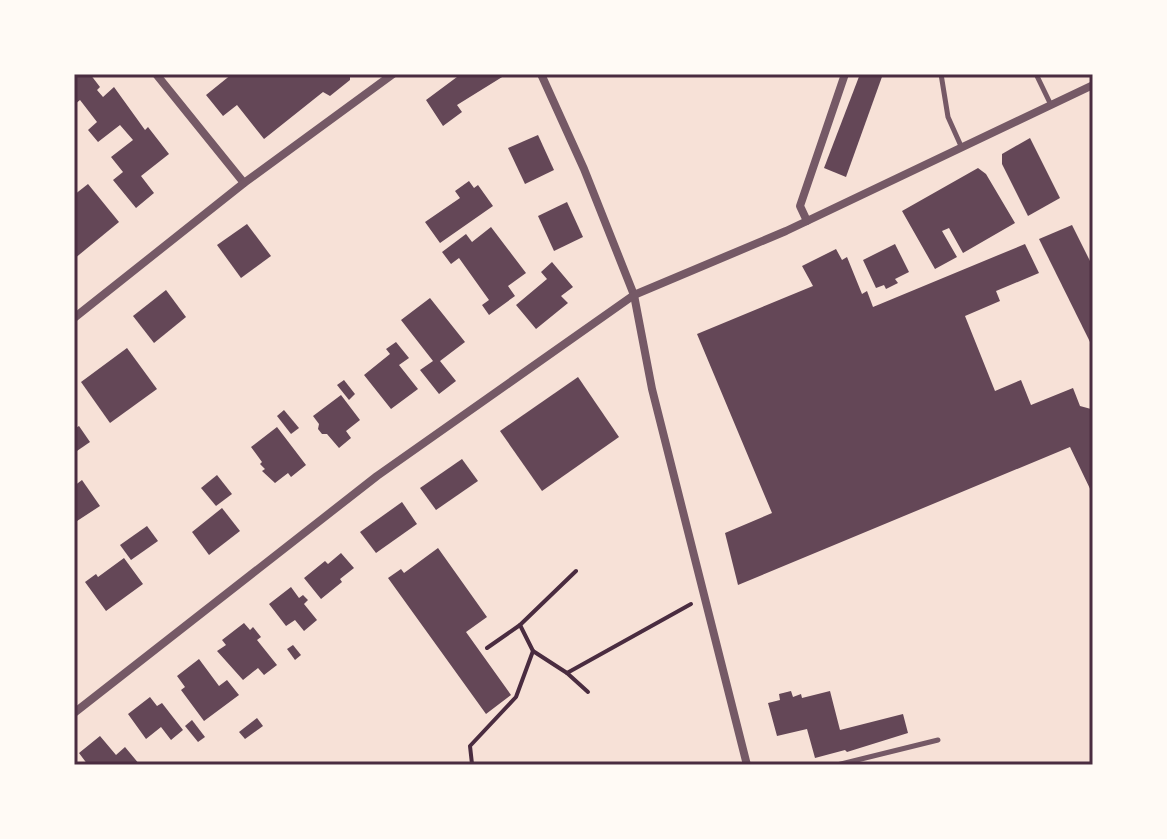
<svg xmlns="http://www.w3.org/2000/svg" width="1167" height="839" font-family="Barlow,sans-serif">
<rect width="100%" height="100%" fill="#f7e1d7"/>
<!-- building -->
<g fill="#644757">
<polygon points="74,74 90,74 100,87 97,90 103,97 114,87 145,130 148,127 169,154 141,176 154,193 136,208 113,180 123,172 111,157 133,140 120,125 98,142 88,130 97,122 80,100 74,105"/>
<polygon points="232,74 348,74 350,76 350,80 330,96 323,92 264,139 237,105 223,116 206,95"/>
<polygon points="461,74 507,74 457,105 462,112 443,126 426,100"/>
<polygon points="860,74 883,74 846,177 824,168"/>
<polygon points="538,135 554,170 525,184 508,148"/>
<polygon points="1030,138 1060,198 1028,216 1002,164 1002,154"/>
<polygon points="978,168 986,174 1015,223 963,253 949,228 942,231 957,257 935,269 902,211"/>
<polygon points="469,181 474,188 478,185 493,206 440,243 425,222 460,198 455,191"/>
<polygon points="88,184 119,222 74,259 74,195"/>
<polygon points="567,202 583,237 554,251 538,216"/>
<polygon points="247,224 271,256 241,278 217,245"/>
<polygon points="1072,225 1093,267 1093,348 1039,239"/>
<polygon points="491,227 526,273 508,286 515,296 489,315 482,305 489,300 459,258 451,264 442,252 466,234 472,242"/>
<polygon points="895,244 909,272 895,279 898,283 886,289 884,285 876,288 863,260"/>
<polygon points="1025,244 1039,273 996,291 1000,301 965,316 995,391 1021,380 1031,405 1073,388 1080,406 1091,409 1093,413 1093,495 1070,447 738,585 725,533 772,513 697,334 813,286 802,266 836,249 842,260 847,257 862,294 867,291 873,307"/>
<polygon points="552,262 573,287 561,296 568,303 536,329 516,305 547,279 541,272"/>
<polygon points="166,290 186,317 154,343 133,316"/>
<polygon points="430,298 465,342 440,361 456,381 439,394 420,370 433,361 401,320"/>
<polygon points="396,342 409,358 399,365 418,389 391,409 364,375 390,354 386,349"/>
<polygon points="127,348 157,389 110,423 81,382"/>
<polygon points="578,377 619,437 542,491 500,431"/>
<polygon points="344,380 355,394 349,400 337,385"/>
<polygon points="341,395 360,420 346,431 351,438 339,448 327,434 322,434 318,429 319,424 313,416"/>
<polygon points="284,410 299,428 291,434 277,416"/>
<polygon points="79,426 90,442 74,453 74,429"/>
<polygon points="277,427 306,465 291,477 288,473 275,483 262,471 265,469 260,464 262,462 251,447"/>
<polygon points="462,459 478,481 436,510 420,488"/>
<polygon points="217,475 232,494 216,506 201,488"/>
<polygon points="82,480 100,506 74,523 74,486"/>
<polygon points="402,502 417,524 376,553 360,532"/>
<polygon points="222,508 240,531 209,555 192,532"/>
<polygon points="147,526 158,541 131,560 120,545"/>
<polygon points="438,548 487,617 466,632 511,695 486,714 388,578 401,569 404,573"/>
<polygon points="341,553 354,568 340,579 342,582 321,599 304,578 325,561 328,564"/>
<polygon points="124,558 143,584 106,611 85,582 96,574 98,577"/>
<polygon points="291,587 299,598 303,595 308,600 304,604 317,620 304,631 295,620 286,626 269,604"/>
<polygon points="244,623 250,630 253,627 261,637 257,640 277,665 264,675 258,668 243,680 217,651 226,645 222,640"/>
<polygon points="293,645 301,655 295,660 287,649"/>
<polygon points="199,659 219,686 227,680 239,695 204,721 181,690 185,687 177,676"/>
<polygon points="791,691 793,697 801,694 802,698 830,691 840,730 903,714 908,733 847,752 845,750 815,758 807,729 777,736 768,703 780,700 779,694"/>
<polygon points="150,697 157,706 162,703 183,730 171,740 161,727 146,739 128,714"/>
<polygon points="257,718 263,726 245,739 239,732"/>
<polygon points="192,720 205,737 198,742 185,726"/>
<polygon points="100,736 116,755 125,747 140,765 88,765 79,753"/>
</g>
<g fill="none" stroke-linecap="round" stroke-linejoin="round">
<!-- path -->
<g stroke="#4a2c40" stroke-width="4">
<polyline points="520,625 533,651 567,673 588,692"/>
<polyline points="487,648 520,625 576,571"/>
<polyline points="567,673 691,604"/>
<polyline points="472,764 470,746 516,697 533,651"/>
</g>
<!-- service -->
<g stroke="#755966" stroke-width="5">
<polyline points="941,74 948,117 961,146"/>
<polyline points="1036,74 1051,105"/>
<polyline points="837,765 938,740"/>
</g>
<!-- minor -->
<g stroke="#755966" stroke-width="8">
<polyline points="156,74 244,183"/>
<polyline points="541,74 584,169 634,295 652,389 747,765"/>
<polyline points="807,221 800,206 845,74"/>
<polyline points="74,318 244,183 393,74"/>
<polyline points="74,713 377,476 634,295 786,231 1093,85"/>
</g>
</g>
<!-- border -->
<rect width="1167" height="839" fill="none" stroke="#fffaf5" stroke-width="152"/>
<rect x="76" y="76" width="1015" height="687" fill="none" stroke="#4a2c40" stroke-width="3"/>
</svg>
